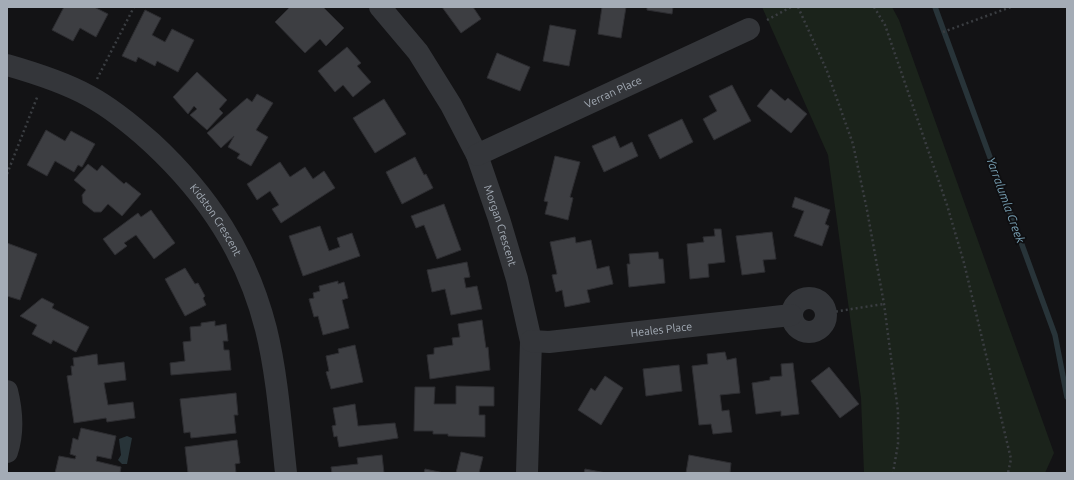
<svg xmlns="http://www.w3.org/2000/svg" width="1074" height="480" font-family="Ubuntu,sans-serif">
<rect width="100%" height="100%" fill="#131315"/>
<!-- green -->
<polygon fill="#1b231b" points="762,7 892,7 899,20 1054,453 1045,473 864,473 861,398 828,155"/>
<!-- water -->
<polygon fill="#283439" points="127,436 132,438 127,464 122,464 118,460 121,455 119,439"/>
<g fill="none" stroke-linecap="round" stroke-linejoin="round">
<!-- stream -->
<polyline stroke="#283439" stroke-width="5.5" points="935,7 1055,335 1067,397"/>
</g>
<!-- building -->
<g fill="#3d3e42" stroke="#2d2d31">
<polygon points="64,7 94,7 108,14 96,37 80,28 73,41 52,30"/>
<polygon points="290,7 323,7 344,28 326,46 320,39 305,53 275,22"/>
<polygon points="442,7 473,7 481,19 461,33"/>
<polygon points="602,7 626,7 621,38 598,34"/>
<polygon points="647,7 673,7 672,14 647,10"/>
<polygon points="145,10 161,18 152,35 165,42 172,29 194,40 178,72 157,61 155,66 138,57 136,62 122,56"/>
<polygon points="550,25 576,30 569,66 543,61"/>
<polygon points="347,47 361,63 357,66 371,82 353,97 343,85 335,92 318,71"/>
<polygon points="497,53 530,67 520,91 487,78"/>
<polygon points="197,72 227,100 219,109 223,113 207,130 190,115 197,109 194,106 188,114 173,97"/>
<polygon points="732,85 751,121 714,140 703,119 717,111 709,96"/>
<polygon points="771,89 785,101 788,98 807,114 791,133 757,106"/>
<polygon points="257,94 273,103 256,130 268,137 251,166 237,158 240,154 228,147 234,136 221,148 207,133 247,98 252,102"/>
<polygon points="384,99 406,134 375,153 353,118"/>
<polygon points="682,119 693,142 660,159 648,135"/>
<polygon points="46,130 65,141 71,131 95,144 82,167 78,165 74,172 55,161 47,176 27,165"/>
<polygon points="615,136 620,148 632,142 638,156 604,172 592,146"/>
<polygon points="555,156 580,162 570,197 573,198 568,220 545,214 548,202 544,201"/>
<polygon points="415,157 424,175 426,174 433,188 402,204 386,172"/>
<polygon points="280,162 290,177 305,167 313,179 324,171 335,188 281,223 272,209 279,205 270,191 257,200 247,184"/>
<polygon points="88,164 97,171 102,165 124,184 126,182 141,194 122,216 108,204 101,212 94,212 83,203 82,195 86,190 74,180"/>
<polygon points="795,197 830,210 825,224 829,226 822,246 794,236 804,211 792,207"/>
<polygon points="444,204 461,250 437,259 424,225 416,228 411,216"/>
<polygon points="151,210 175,243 154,259 136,235 124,243 127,246 115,255 103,239 138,213 141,217"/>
<polygon points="320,226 329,251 340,247 337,238 352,233 360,256 303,276 289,236"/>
<polygon points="714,229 721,229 725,262 708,264 709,277 690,279 687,244 704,242 703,237 715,236"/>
<polygon points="772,232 776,259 763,260 765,272 742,275 736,236"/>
<polygon points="575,237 576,243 591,240 597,269 609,266 613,284 587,290 590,302 565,307 562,290 556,292 552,275 557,274 550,242"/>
<polygon points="7,243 37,254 20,300 7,296"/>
<polygon points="658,252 659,259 663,259 665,283 629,287 627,264 630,264 629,254"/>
<polygon points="467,262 470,277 464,278 466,288 477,286 482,309 451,315 445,289 432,292 427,270"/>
<polygon points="185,268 195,284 198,283 205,296 203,298 206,305 185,316 165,279"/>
<polygon points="338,281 338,284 344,282 348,298 342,300 349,328 323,335 318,316 314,317 309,299 314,298 313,293 320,291 319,286"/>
<polygon points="42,298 54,304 52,308 89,327 76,352 53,340 51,344 32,334 37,325 20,316"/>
<polygon points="482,320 486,348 488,347 490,370 430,379 427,355 434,354 434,348 453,345 452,338 460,337 458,324"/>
<polygon points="215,321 215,326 226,324 228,341 223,341 224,350 229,350 231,370 171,375 170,363 185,361 183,342 191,341 190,327 201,326 201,323"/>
<polygon points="355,345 363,382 331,389 326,372 329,371 326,356 339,353 338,349"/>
<polygon points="725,352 727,360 736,358 740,393 720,395 722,411 729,410 732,432 713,434 711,424 699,425 692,366 708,364 707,354"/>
<polygon points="97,354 98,365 124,362 126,380 104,383 108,405 133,402 135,418 107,422 106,418 74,423 67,376 72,375 71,366 74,366 73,358"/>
<polygon points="793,363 799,414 781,416 781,411 756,414 752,383 770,380 770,377 782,376 781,364"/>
<polygon points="679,365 682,391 646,396 643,369"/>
<polygon points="829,367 859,404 840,418 811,381"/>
<polygon points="605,376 623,388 601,425 578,410 591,388 595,391"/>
<polygon points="456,386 494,387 494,406 479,406 479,415 485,415 485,437 448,436 448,434 433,434 433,431 414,431 415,387 435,387 434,404 456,404"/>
<polygon points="236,393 238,415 234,415 236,433 191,438 190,432 184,433 180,399"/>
<polygon points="355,404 358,426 395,423 398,438 339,447 337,436 334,437 332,426 336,425 333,408"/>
<polygon points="81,428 116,436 111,459 97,456 96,461 121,467 120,473 55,473 59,456 75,459 76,456 70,454 73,438 78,440"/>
<polygon points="237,440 240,463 235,464 236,473 188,473 185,447"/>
<polygon points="461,452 483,457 479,473 456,473"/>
<polygon points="382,455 384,473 332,473 331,467 358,464 357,458"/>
<polygon points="689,455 731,463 730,473 686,473"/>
<polygon points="425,469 444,473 424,473"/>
<polygon points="585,469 606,473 584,473"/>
</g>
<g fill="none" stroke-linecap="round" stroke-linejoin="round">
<!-- path -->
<g stroke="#3a3d41" stroke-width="2.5" stroke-dasharray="2 3" stroke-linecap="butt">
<polyline points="798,7 827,71 853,144 867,210 884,304 898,411 898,444 893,473"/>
<polyline points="874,7 885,25 947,205 964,263 1011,459 1008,473"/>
<polyline points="767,20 791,7"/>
<polyline points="943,32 1011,7"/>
<polyline points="97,79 134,7"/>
<polyline points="7,174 38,95"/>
<polyline points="826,313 884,304"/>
</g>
<!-- minor -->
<g stroke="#34363a" stroke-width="22">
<path id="s1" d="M380,7L418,52L451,105L477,155L499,219L517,279L531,341L527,473"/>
<path id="s2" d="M7,65C35,73 64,82 89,96C113,109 132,125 152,143C208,195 247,254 266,329C277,373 281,427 286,473"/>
<path id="s3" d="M477,155L749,29"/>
<circle cx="809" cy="315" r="17"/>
<path id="s4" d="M531,341L549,342L791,315"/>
<path d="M7,391C12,411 14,431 7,452"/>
</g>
</g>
<g text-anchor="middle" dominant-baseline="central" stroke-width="3.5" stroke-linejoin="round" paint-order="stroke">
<!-- street labels -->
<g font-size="11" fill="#a4acb6" stroke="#0e0e10">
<text stroke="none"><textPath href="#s3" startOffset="150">Verran Place</textPath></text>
<text stroke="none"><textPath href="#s2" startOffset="267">Kidston Crescent</textPath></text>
<text stroke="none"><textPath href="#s1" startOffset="252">Morgan Crescent</textPath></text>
<text stroke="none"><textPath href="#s4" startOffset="131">Heales Place</textPath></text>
</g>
<!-- water labels -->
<g font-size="12" font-style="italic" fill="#78a0b4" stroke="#0e0e10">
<text transform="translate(1006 200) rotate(70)">Yarralumla Creek</text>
</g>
</g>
<!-- border -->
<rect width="1074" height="480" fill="none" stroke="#a4acb6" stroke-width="16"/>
</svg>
